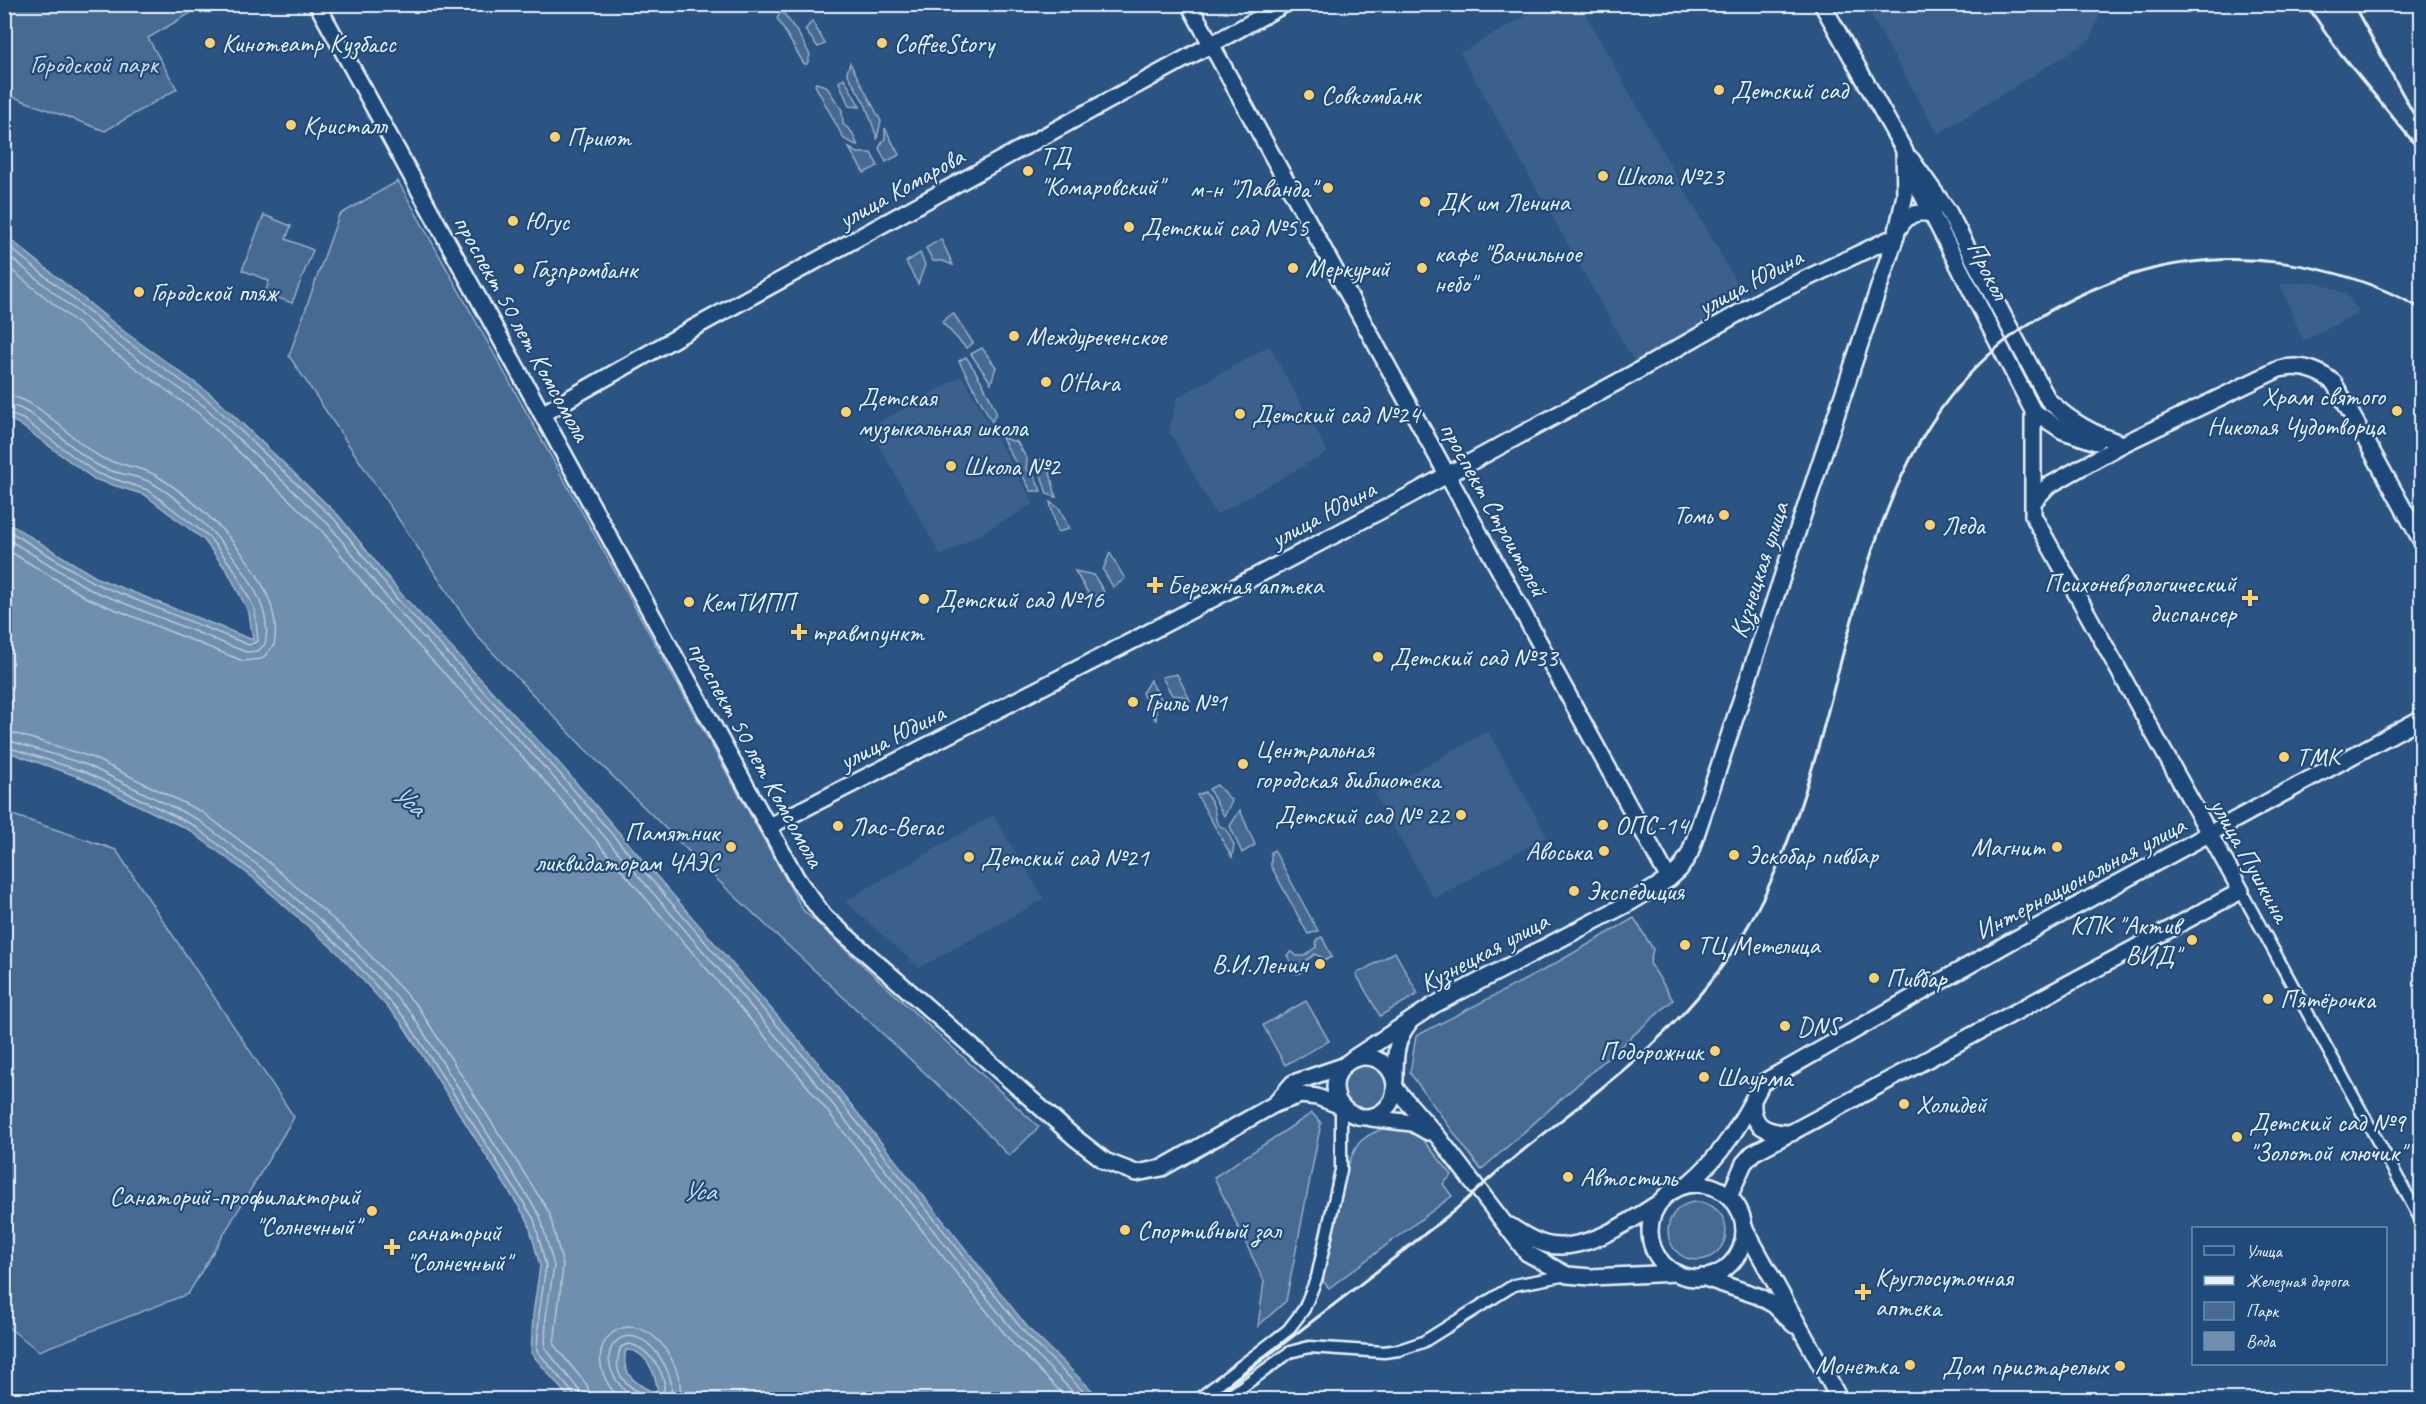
<svg xmlns="http://www.w3.org/2000/svg" width="2426" height="1404" font-family="Caveat,sans-serif">
<rect width="100%" height="100%" fill="#2b5482"/>
<filter id="ink" filterUnits="userSpaceOnUse"><feTurbulence type="fractalNoise" baseFrequency=".0167" numOctaves="2"/><feDisplacementMap in="SourceGraphic" scale="12" xChannelSelector="R" yChannelSelector="G"/><feConvolveMatrix kernelMatrix="1 2 1 2 8 2 1 2 1" color-interpolation-filters="sRGB"/></filter>
<g filter="url(#ink)">
<!-- built -->
<g fill="#3a608b">
<polygon points="1546,4 1580,5 1746,299 1634,362 1460,53"/>
<polygon points="1865,5 2103,5 2090,40 1938,134"/>
<polygon points="2317,282 2345,293 2360,312 2303,341 2280,284"/>
<polygon points="1269,346 1328,452 1216,515 1169,431 1177,398"/>
<polygon points="962,376 1034,504 941,556 869,428"/>
<polygon points="1488,731 1547,836 1434,899 1375,794"/>
<polygon points="993,815 1044,899 919,968 845,901"/>
</g>
<!-- green -->
<g fill="#476b93" stroke="#98aec6" stroke-width="1.5">
<polygon points="4,5 5,4 204,5 148,38 177,89 105,131 5,94"/>
<polygon points="782,11 798,33 810,55 807,64 804,64 777,18"/>
<polygon points="812,21 825,44 818,47 805,30"/>
<polygon points="850,63 881,121 877,138 866,106 847,73"/>
<polygon points="844,78 860,107 849,106 839,82"/>
<polygon points="816,83 826,86 842,110 843,124 852,132 858,146 844,139 815,85"/>
<polygon points="885,128 899,155 886,162 879,148 885,138"/>
<polygon points="849,148 858,153 871,153 878,166 864,173"/>
<polygon points="398,181 803,910 1039,1127 1009,1156 970,1115 725,887 583,747 477,636 289,356 339,215"/>
<polygon points="264,215 291,226 286,239 313,250 292,303 265,293 269,281 242,270"/>
<polygon points="941,239 953,265 943,261 933,261 926,248"/>
<polygon points="920,253 925,265 918,284 906,262"/>
<polygon points="953,313 973,343 966,348 942,322"/>
<polygon points="982,348 996,367 991,383 971,354"/>
<path d="M966,357C978,374 988,392 996,412L992,422L959,361Z"/>
<polygon points="1002,438 1017,442 1027,459 1026,469 1034,476 1041,491 1031,491"/>
<polygon points="1036,459 1047,460 1056,497 1047,494"/>
<polygon points="1050,502 1060,509 1069,529 1057,532"/>
<polygon points="1110,553 1125,579 1113,587 1103,570"/>
<polygon points="1075,571 1094,575 1104,592 1091,598"/>
<polygon points="1177,674 1190,700 1183,696 1172,695 1162,677"/>
<polygon points="1150,680 1161,699 1156,709 1156,721 1142,693"/>
<polygon points="1217,785 1232,801 1224,816 1209,789"/>
<path d="M1205,792C1207,796 1212,801 1213,805C1218,816 1211,823 1226,829L1234,845L1232,857L1197,795Z"/>
<polygon points="1240,810 1255,845 1242,853 1230,826"/>
<polygon points="4,812 116,850 294,1117 188,1294 39,1351 5,1325"/>
<polygon points="1274,850 1318,931 1308,934 1271,866 1271,852"/>
<polygon points="1634,918 1653,949 1650,963 1673,1000 1481,1170 1410,1073 1416,1036 1542,971"/>
<polygon points="1322,937 1332,957 1326,960 1315,954 1302,964 1303,971 1297,974 1287,955 1292,952 1297,956 1304,956 1316,947 1317,939"/>
<polygon points="1395,952 1418,994 1380,1016 1356,974"/>
<polygon points="1306,1001 1329,1041 1285,1065 1263,1025"/>
<circle cx="1364" cy="1087" r="22"/>
<polygon points="1312,1113 1321,1123 1286,1301 1258,1326 1264,1281 1214,1177"/>
<path d="M1399,1125L1415,1130L1452,1175L1443,1184L1452,1196L1329,1288L1322,1280C1329,1248 1341,1162 1361,1141C1372,1131 1385,1127 1399,1125Z"/>
<circle cx="1697" cy="1231" r="29"/>
</g>
<!-- water -->
<path fill="#708ead" stroke="#a0b6cb" stroke-width="1.5" fill-rule="evenodd" d="M5,235L126,333L212,395L339,516L402,595L559,763L818,1063L1029,1329L1101,1399H570L531,1353L533,1315L540,1266L528,1221L401,1022L337,952L252,877L189,830L82,778L5,751V521L97,578L253,640L249,613L228,572L204,540L145,495L94,479L19,424L5,417ZM626,1350C647,1350 655,1374 658,1391L655,1393C635,1384 620,1373 626,1350Z"/>
<g fill="none" stroke-linecap="round" stroke-linejoin="round">
<!-- shore -->
<g stroke="#b8c9da" stroke-width="1.5">
<polyline points="4,243 122,338 208,400 335,520 397,599 554,767 813,1067 1025,1333 1092,1400"/>
<polyline points="4,252 117,344 204,406 329,525 392,604 549,772 807,1072 1019,1338 1081,1400"/>
<polyline points="4,264 112,351 198,413 322,531 385,610 542,778 800,1077 1012,1343 1069,1400"/>
<path d="M4,395C40,397 73,444 104,459C121,466 141,466 157,476C204,504 287,584 274,645L262,659L243,661L87,598L4,548"/>
<path d="M4,404C35,406 72,452 99,466C115,475 136,474 152,483C194,506 279,590 265,644L258,651L246,652L91,590L4,537"/>
<polyline points="4,412 23,419 96,473 148,490 208,536 234,569 255,610 258,641 249,645 94,583 4,528"/>
<polyline points="4,730 91,757 202,812 266,860 351,935 418,1007 549,1212 563,1266 554,1345 587,1385 591,1400"/>
<polyline points="4,739 87,765 197,819 260,867 345,942 411,1013 540,1216 554,1266 546,1316 545,1348 579,1390 582,1400"/>
<polyline points="4,746 85,772 193,825 255,873 341,947 405,1018 534,1219 546,1266 539,1315 537,1351 573,1393 574,1400"/>
<path d="M628,1344C647,1345 675,1381 660,1397C648,1402 627,1386 620,1375C615,1366 618,1355 621,1347Z"/>
<path d="M621,1400C566,1346 635,1290 672,1360C678,1372 683,1386 679,1400"/>
<path d="M636,1400C575,1355 633,1301 666,1368C671,1377 674,1390 669,1400"/>
</g>
<defs>
<g id="street">
<polyline points="2241,891 2422,1222"/>
<polyline points="1197,1400 1288,1330 1304,1309 1317,1277 1341,1170 1341,1106"/>
<polyline points="1224,1400 1290,1352 1309,1347 1384,1352 1399,1350 1423,1342 1514,1285 1567,1275"/>
</g>
<g id="secondary">
<polyline points="317,4 797,879 824,916 1074,1137 1105,1161 1136,1173 1162,1168 1275,1104 1301,1095 1317,1097 1341,1106"/>
<polyline points="1189,4 1669,879"/>
<path d="M1911,159L1948,211L2048,400C2071,422 2093,434 2123,444"/>
<path d="M1899,228C1909,213 1916,211 1933,214"/>
<polyline points="2033,411 2063,431 2096,442"/>
<polyline points="542,414 688,331 1285,4"/>
<path d="M2034,501L2048,486L2123,444L2279,369C2300,364 2318,369 2334,383L2422,542"/>
<polyline points="768,827 1138,638 1403,499 1634,373 1765,298 1896,236"/>
<circle cx="1365" cy="1087" r="30"/>
<polyline points="1352,1059 1434,1005 1631,902 1669,879 1680,869 1690,853 1896,236 1905,195 1904,150 1822,4"/>
<path d="M1395,1080C1395,1058 1395,1040 1409,1023"/>
<polyline points="1395,1088 1439,1138 1527,1253 1567,1275 1591,1277 1677,1273"/>
<path d="M1753,1100C1751,1128 1767,1133 1792,1133"/>
<polyline points="1275,1104 1293,1083 1343,1066"/>
<polyline points="1371,1118 1412,1123 1428,1132"/>
<path d="M1688,1184C1723,1155 1741,1123 1762,1083L2010,942L2422,718"/>
<circle cx="1697" cy="1231" r="47"/>
<polyline points="1729,1197 1744,1163 1753,1153 2241,891 2036,521 2033,515 2033,411 1918,187 1904,150"/>
<path d="M1510,1226C1519,1232 1529,1238 1539,1242C1578,1258 1629,1222 1660,1202"/>
<polyline points="1744,1227 1840,1400"/>
<polyline points="1702,1277 1758,1296 1774,1305 1794,1325"/>
</g>
</defs>
<!-- street casing -->
<use href="#street" stroke="#e8f1f8" stroke-width="15"/>
<!-- secondary casing -->
<use href="#secondary" stroke="#e8f1f8" stroke-width="20"/>
<!-- street -->
<use href="#street" stroke="#1f4a7a" stroke-width="10"/>
<!-- secondary -->
<use href="#secondary" stroke="#1f4a7a" stroke-width="15"/>
<!-- rail -->
<g stroke="#e8f1f8" stroke-width="3">
<polyline points="2306,4 2340,53 2422,153"/>
<polyline points="2353,4 2422,129"/>
<path d="M1211,1400C1292,1336 1375,1274 1455,1210C1474,1194 1491,1176 1510,1161C1588,1097 1662,1049 1723,965C1889,733 1800,383 2131,275C2226,245 2335,260 2422,309"/>
</g>
</g>
</g>
<!-- markers -->
<g fill="#ffd166" stroke="#1f4a7a" stroke-width="2">
<circle cx="210" cy="43" r="6"/>
<circle cx="882" cy="43" r="6"/>
<circle cx="1719" cy="90" r="6"/>
<circle cx="1309" cy="95" r="6"/>
<circle cx="291" cy="125" r="6"/>
<circle cx="555" cy="137" r="6"/>
<circle cx="1028" cy="171" r="6"/>
<circle cx="1603" cy="176" r="6"/>
<circle cx="1328" cy="188" r="6"/>
<circle cx="1425" cy="202" r="6"/>
<circle cx="513" cy="221" r="6"/>
<circle cx="1129" cy="227" r="6"/>
<circle cx="1293" cy="268" r="6"/>
<circle cx="1422" cy="268" r="6"/>
<circle cx="519" cy="269" r="6"/>
<circle cx="139" cy="292" r="6"/>
<circle cx="1014" cy="336" r="6"/>
<circle cx="1046" cy="382" r="6"/>
<circle cx="2397" cy="411" r="6"/>
<circle cx="846" cy="412" r="6"/>
<circle cx="1240" cy="414" r="6"/>
<circle cx="951" cy="466" r="6"/>
<circle cx="1724" cy="515" r="6"/>
<circle cx="1930" cy="525" r="6"/>
<path d="M1152 576h6v6h6v6h-6v6h-6v-6h-6v-6h6z"/>
<path d="M2247 589h6v6h6v6h-6v6h-6v-6h-6v-6h6z"/>
<circle cx="924" cy="599" r="6"/>
<circle cx="689" cy="602" r="6"/>
<path d="M796 623h6v6h6v6h-6v6h-6v-6h-6v-6h6z"/>
<circle cx="1378" cy="657" r="6"/>
<circle cx="1133" cy="702" r="6"/>
<circle cx="2284" cy="757" r="6"/>
<circle cx="1243" cy="764" r="6"/>
<circle cx="1461" cy="815" r="6"/>
<circle cx="1603" cy="825" r="6"/>
<circle cx="838" cy="826" r="6"/>
<circle cx="731" cy="847" r="6"/>
<circle cx="2057" cy="847" r="6"/>
<circle cx="1604" cy="851" r="6"/>
<circle cx="1734" cy="855" r="6"/>
<circle cx="969" cy="857" r="6"/>
<circle cx="1574" cy="891" r="6"/>
<circle cx="2192" cy="940" r="6"/>
<circle cx="1685" cy="945" r="6"/>
<circle cx="1320" cy="964" r="6"/>
<circle cx="1874" cy="978" r="6"/>
<circle cx="2268" cy="999" r="6"/>
<circle cx="1785" cy="1026" r="6"/>
<circle cx="1715" cy="1051" r="6"/>
<circle cx="1704" cy="1077" r="6"/>
<circle cx="1904" cy="1104" r="6"/>
<circle cx="2237" cy="1137" r="6"/>
<circle cx="1568" cy="1177" r="6"/>
<circle cx="372" cy="1211" r="6"/>
<circle cx="1125" cy="1230" r="6"/>
<path d="M389 1238h6v6h6v6h-6v6h-6v-6h-6v-6h6z"/>
<path d="M1860 1283h6v6h6v6h-6v6h-6v-6h-6v-6h6z"/>
<circle cx="1910" cy="1365" r="6"/>
<circle cx="2120" cy="1366" r="6"/>
</g>
<g text-anchor="middle" dominant-baseline="central" stroke-width="4.5" stroke-linejoin="round" paint-order="stroke">
<!-- poi labels -->
<g font-size="26" fill="#e8f1f8" stroke="#1f4a7a" text-anchor="start">
<text x="222" y="43">Кинотеатр Кузбасс</text>
<text x="894" y="43">CoffeeStory</text>
<text x="1731" y="90">Детский сад</text>
<text x="1321" y="95">Совкомбанк</text>
<text x="303" y="125">Кристалл</text>
<text x="567" y="137">Приют</text>
<text x="1040" y="156">ТД<tspan x="1040" dy="30">"Комаровский"</tspan></text>
<text x="1615" y="176">Школа №23</text>
<text x="1316" y="188" text-anchor="end">м-н "Лаванда"</text>
<text x="1437" y="202">ДК им Ленина</text>
<text x="525" y="221">Югус</text>
<text x="1141" y="227">Детский сад №55</text>
<text x="1434" y="253">кафе "Ванильное<tspan x="1434" dy="30">небо"</tspan></text>
<text x="1305" y="268">Меркурий</text>
<text x="531" y="269">Газпромбанк</text>
<text x="151" y="292">Городской пляж</text>
<text x="1026" y="336">Междуреченское</text>
<text x="1058" y="382">O'Hara</text>
<text x="2385" y="396" text-anchor="end">Храм святого<tspan x="2385" dy="30">Николая Чудотворца</tspan></text>
<text x="858" y="397">Детская<tspan x="858" dy="30">музыкальная школа</tspan></text>
<text x="1252" y="414">Детский сад №24</text>
<text x="963" y="466">Школа №2</text>
<text x="1712" y="515" text-anchor="end">Томь</text>
<text x="1942" y="525">Леда</text>
<text x="2236" y="583" text-anchor="end">Психоневрологический<tspan x="2236" dy="30">диспансер</tspan></text>
<text x="1167" y="585">Бережная аптека</text>
<text x="936" y="599">Детский сад №16</text>
<text x="701" y="602">КемТИПП</text>
<text x="812" y="632">травмпункт</text>
<text x="1390" y="657">Детский сад №33</text>
<text x="1145" y="702">Гриль №1</text>
<text x="1255" y="749">Центральная<tspan x="1255" dy="30">городская библиотека</tspan></text>
<text x="2296" y="757">ТМК</text>
<text x="1449" y="815" text-anchor="end">Детский сад № 22</text>
<text x="1615" y="825">ОПС-14</text>
<text x="850" y="826">Лас-Вегас</text>
<text x="719" y="832" text-anchor="end">Памятник<tspan x="719" dy="30">ликвидаторам ЧАЭС</tspan></text>
<text x="2045" y="847" text-anchor="end">Магнит</text>
<text x="1592" y="851" text-anchor="end">Авоська</text>
<text x="1746" y="855">Эскобар пивбар</text>
<text x="981" y="857">Детский сад №21</text>
<text x="1586" y="891">Экспедиция</text>
<text x="2180" y="925" text-anchor="end">КПК ''Актив<tspan x="2180" dy="30">ВИД''</tspan></text>
<text x="1697" y="945">ТЦ Метелица</text>
<text x="1308" y="964" text-anchor="end">В.И.Ленин</text>
<text x="1886" y="978">Пивбар</text>
<text x="2280" y="999">Пятёрочка</text>
<text x="1797" y="1026">DNS</text>
<text x="1703" y="1051" text-anchor="end">Подорожник</text>
<text x="1716" y="1077">Шаурма</text>
<text x="1916" y="1104">Холидей</text>
<text x="2249" y="1122">Детский сад №9<tspan x="2249" dy="30">"Золотой ключик"</tspan></text>
<text x="1580" y="1177">Автостиль</text>
<text x="360" y="1196" text-anchor="end">Санаторий-профилакторий<tspan x="360" dy="30">"Солнечный"</tspan></text>
<text x="1137" y="1230">Спортивный зал</text>
<text x="406" y="1232">санаторий<tspan x="406" dy="30">"Солнечный"</tspan></text>
<text x="1875" y="1277">Круглосуточная<tspan x="1875" dy="30">аптека</tspan></text>
<text x="1898" y="1365" text-anchor="end">Монетка</text>
<text x="2108" y="1366" text-anchor="end">Дом пристарелых</text>
</g>
<!-- park labels -->
<g font-size="26" fill="#d0dde9" stroke="#1f4a7a">
<text x="94" y="64">Городской парк</text>
</g>
<!-- street labels -->
<g font-size="26" fill="#e8f1f8" stroke="#1f4a7a">
<text transform="translate(901 188) rotate(-29)">улица Комарова</text>
<text transform="translate(1988 270) rotate(63)">Прокол</text>
<text transform="translate(1750 282) rotate(-28)">улица Юдина</text>
<text transform="translate(522 328) rotate(61)">проспект 50 лет Комсомола</text>
<text transform="translate(1494 509) rotate(61)">проспект Строителей</text>
<text transform="translate(1323 514) rotate(-28)">улица Юдина</text>
<text transform="translate(1759 570) rotate(-72)">Кузнецкая улица</text>
<text transform="translate(892 737) rotate(-27)">улица Юдина</text>
<text transform="translate(756 754) rotate(61)">проспект 50 лет Комсомола</text>
<text transform="translate(2250 860) rotate(61)">улица Пушкина</text>
<text transform="translate(2080 878) rotate(-28)">Интернациональная улица</text>
<text transform="translate(1484 952) rotate(-28)">Кузнецкая улица</text>
</g>
<!-- water labels -->
<g font-size="27" font-style="italic" fill="#d0dde9" stroke="#1f4a7a">
<text transform="translate(409 800) rotate(39)">Уса</text>
<text x="699" y="1191">Уса</text>
</g>
</g>
<!-- margin -->
<rect width="2426" height="1404" fill="none" stroke="#1f4a7a" stroke-width="24"/>
<rect x="12" y="12" width="2402" height="1380" fill="none" stroke="#e8f1f8" stroke-width="2" filter="url(#ink)"/>
<!-- legend -->
<rect x="2192" y="1227" width="195" height="138" fill="#1f4a7a" stroke="#6f8dac" stroke-width="1.5"/>
<rect x="2204" y="1246" width="30" height="9" fill="#1f4a7a" stroke="#6f8dac" stroke-width="1.5"/>
<text x="2246" y="1257" font-size="18" fill="#e8f1f8">Улица</text>
<rect x="2204" y="1276" width="30" height="9" fill="#e8f1f8" stroke="#6f8dac" stroke-width="1.5"/>
<text x="2246" y="1287" font-size="18" fill="#e8f1f8">Железная дорога</text>
<rect x="2204" y="1302" width="30" height="18" fill="#476b93" stroke="#6f8dac" stroke-width="1.5"/>
<text x="2246" y="1317" font-size="18" fill="#e8f1f8">Парк</text>
<rect x="2204" y="1332" width="30" height="18" fill="#708ead" stroke="#6f8dac" stroke-width="1.5"/>
<text x="2246" y="1347" font-size="18" fill="#e8f1f8">Вода</text>
</svg>
